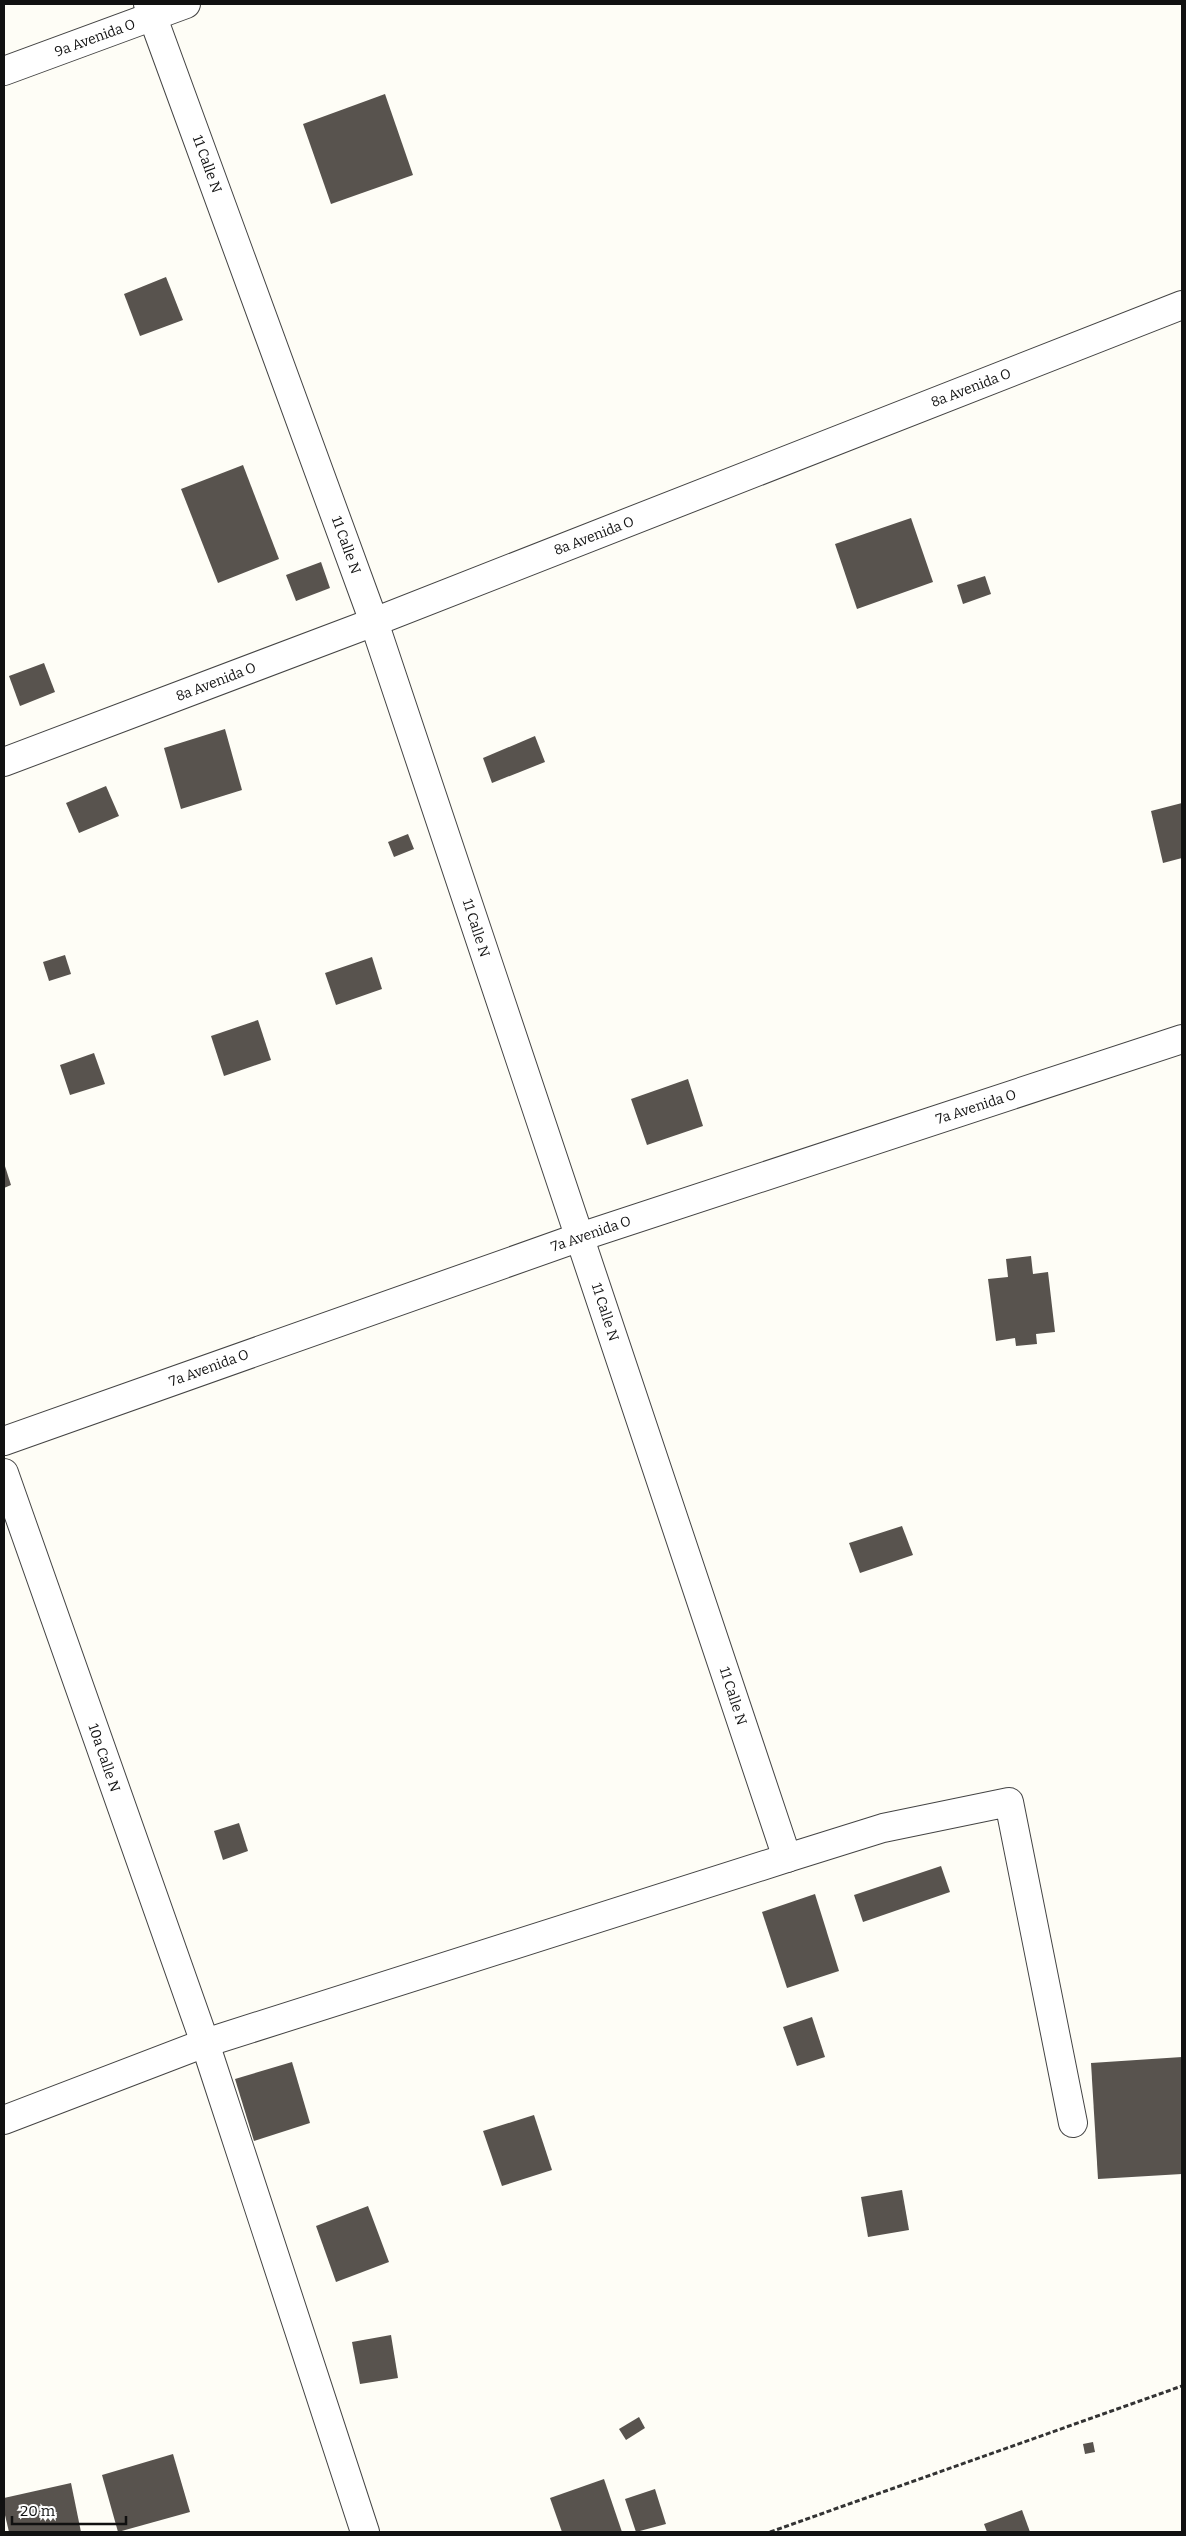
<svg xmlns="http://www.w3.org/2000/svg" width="1186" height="2536" font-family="Bitter,serif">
<rect width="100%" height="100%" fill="#fefdf6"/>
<!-- building -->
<g fill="#58534e">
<polygon points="385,94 413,175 331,204 303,124"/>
<polygon points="166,277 183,320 140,336 124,294"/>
<polygon points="243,465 279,559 218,583 181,489"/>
<polygon points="911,518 933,582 857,609 835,544"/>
<polygon points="321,562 330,588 296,601 286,575"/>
<polygon points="985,576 991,594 963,604 957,585"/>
<polygon points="44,663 55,692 20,706 9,676"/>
<polygon points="225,729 242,790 181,809 164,748"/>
<polygon points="535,736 545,762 492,783 483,758"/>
<polygon points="106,786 119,816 79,833 66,803"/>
<polygon points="1182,803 1182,858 1163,863 1151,811"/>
<polygon points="408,834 414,849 394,857 388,842"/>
<polygon points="65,955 71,974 49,981 43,962"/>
<polygon points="372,957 382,989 336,1005 325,973"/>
<polygon points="258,1020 271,1060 224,1076 211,1036"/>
<polygon points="94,1053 105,1084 70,1095 60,1065"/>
<polygon points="688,1079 703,1126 647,1145 631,1099"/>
<polygon points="4,1163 11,1185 4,1188"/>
<polygon points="1031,1256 1033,1274 1048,1272 1055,1332 1036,1334 1037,1344 1016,1346 1015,1338 996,1341 988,1279 1008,1277 1006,1259"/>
<polygon points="902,1526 913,1555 860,1573 849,1543"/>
<polygon points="239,1823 248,1851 223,1860 214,1831"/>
<polygon points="941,1866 950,1892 863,1922 854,1895"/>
<polygon points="815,1894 839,1971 787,1988 762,1912"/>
<polygon points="812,2017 825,2057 797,2066 783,2027"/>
<polygon points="1182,2057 1182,2174 1098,2179 1091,2063"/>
<polygon points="292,2062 310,2123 254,2141 235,2079"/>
<polygon points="534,2115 552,2170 502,2186 483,2131"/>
<polygon points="902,2190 909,2230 868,2237 861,2197"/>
<polygon points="368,2206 389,2262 336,2282 316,2226"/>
<polygon points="391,2335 398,2378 360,2384 352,2342"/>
<polygon points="639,2417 645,2428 626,2440 619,2429"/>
<polygon points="1093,2442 1095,2452 1085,2454 1083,2444"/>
<polygon points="173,2454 190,2512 118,2532 102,2475"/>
<polygon points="604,2479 622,2532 562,2532 550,2498"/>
<polygon points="71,2483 81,2532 9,2532 4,2511 4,2498"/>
<polygon points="655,2489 666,2524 636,2532 625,2499"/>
<polygon points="1022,2510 1030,2532 987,2532 984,2524"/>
</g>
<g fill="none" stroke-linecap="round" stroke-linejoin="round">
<defs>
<g id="minor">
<polyline points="148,4 374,622 787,1858"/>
<polyline points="4,71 186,4"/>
<polyline points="4,762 374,622 1182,305"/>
<polyline points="4,1441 580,1237 1182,1039"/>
<polyline points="4,1473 205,2043 365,2532"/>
<polyline points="4,2120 205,2043 787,1858 883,1828 1009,1802 1073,2123"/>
</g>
</defs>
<!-- minor casing -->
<use href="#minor" stroke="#444" stroke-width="30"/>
<!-- path -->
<polyline stroke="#333" stroke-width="3" stroke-dasharray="5 2.5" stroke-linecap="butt" points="770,2532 1182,2386"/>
<!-- minor -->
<use href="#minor" stroke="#fff" stroke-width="28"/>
</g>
<g text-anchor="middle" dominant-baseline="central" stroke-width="5" stroke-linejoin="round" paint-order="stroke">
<!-- street labels -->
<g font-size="14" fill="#111" stroke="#fff">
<text transform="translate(95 38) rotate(-20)">9a Avenida O</text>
<text transform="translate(207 164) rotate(70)">11 Calle N</text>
<text transform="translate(971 388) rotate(-21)">8a Avenida O</text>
<text transform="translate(594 536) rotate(-21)">8a Avenida O</text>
<text transform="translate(346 545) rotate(70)">11 Calle N</text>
<text transform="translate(216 682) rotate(-21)">8a Avenida O</text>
<text transform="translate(476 928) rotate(72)">11 Calle N</text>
<text transform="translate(976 1107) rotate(-18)">7a Avenida O</text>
<text transform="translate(591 1234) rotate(-19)">7a Avenida O</text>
<text transform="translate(605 1312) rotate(72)">11 Calle N</text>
<text transform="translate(209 1368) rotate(-20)">7a Avenida O</text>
<text transform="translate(733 1696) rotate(72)">11 Calle N</text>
<text transform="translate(104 1758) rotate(71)">10a Calle N</text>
</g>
</g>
<!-- border -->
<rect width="1186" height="2536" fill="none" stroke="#111111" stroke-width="10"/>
<!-- scale -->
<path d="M12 2516v8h114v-8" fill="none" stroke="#111111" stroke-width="2.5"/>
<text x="20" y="2516" font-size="15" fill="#111111" stroke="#ffffff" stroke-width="4" paint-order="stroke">20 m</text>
</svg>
